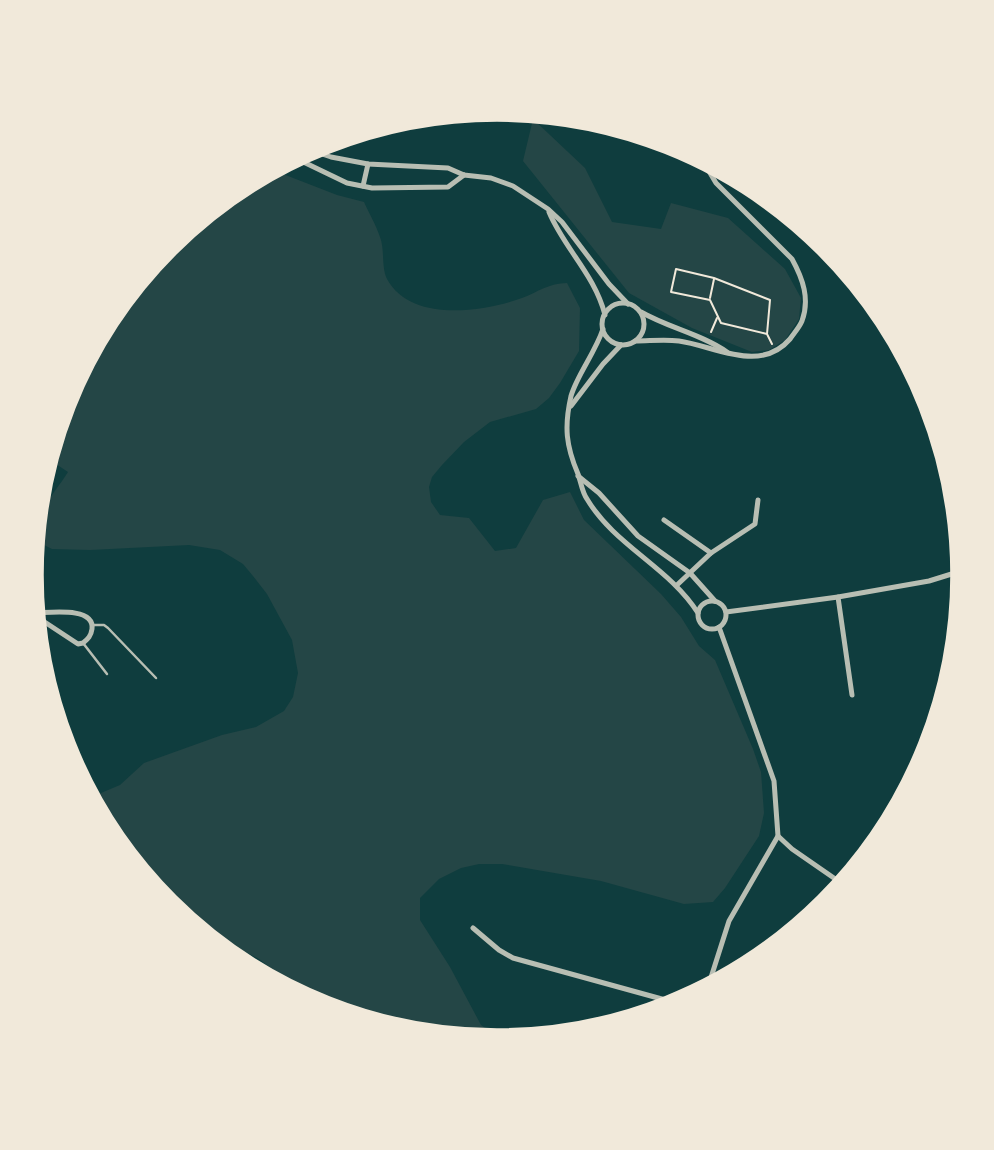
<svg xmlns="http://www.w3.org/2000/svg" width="994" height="1150" font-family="Overpass,sans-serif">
<rect width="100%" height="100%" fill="#0f3d3e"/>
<!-- green -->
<g fill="#244646">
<polygon points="533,119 585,168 612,222 661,229 671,203 728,218 785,269 801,298 799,319 785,340 769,350 752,352 692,328 629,293 523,161"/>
<path d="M270,169L337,195L364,202C369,213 376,225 380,237C385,250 381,267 387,279C411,323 483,312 522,298C538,292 549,283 567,283L580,308L579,351L560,383L549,398L536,409L490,422L464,442L442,465L432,477L429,487L431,502L440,515L469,518L495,551L516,548L543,500L570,492L584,520L661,594L681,617L699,646L715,660L753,749L761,772L764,813L759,836L725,888L713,902L684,904L601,881L502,864H479L461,868L439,879L420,898V920L450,967L481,1025L504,1042L405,1033L318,1007L307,1001L301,991L259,959L221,939L198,931L166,905L108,834L89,798L120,785L144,763L222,735L256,727L284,711L293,697L298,673L292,640L267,594L253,576L243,564L220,550L189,545L90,550L52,549L38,542C32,515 55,493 68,472L47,458L65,396L109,315L167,244L238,186Z"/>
</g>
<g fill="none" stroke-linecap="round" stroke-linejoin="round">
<!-- path -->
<g stroke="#f1e9da" stroke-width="2">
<polyline points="710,298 714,279"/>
<polyline points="711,332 717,318"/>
<polyline points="767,334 721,323 710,300 671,292 676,269 714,278 770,300 767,334 772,344"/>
</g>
<!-- service -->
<g stroke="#b8beb3" stroke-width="2.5">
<polyline points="93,625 104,625 108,628 156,678"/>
<polyline points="83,643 107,674"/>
</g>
<!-- minor -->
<g stroke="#b8beb3" stroke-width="5">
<polyline points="307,149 331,157 368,164 448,168 464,175 491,178 513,186 548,209 562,222 609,284 628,304"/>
<polyline points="293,157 347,183 372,188 448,187 464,175"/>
<polyline points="363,186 368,164"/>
<path d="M549,212C564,248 595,275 605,315"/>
<circle cx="623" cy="324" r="21"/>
<path d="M641,312C669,328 701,334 727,352"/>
<path d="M603,329C595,353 577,375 571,396C564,427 566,446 578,474C581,482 582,492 587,499C615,546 669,567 698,613"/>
<path d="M635,341C650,341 664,339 679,341C715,346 760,374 790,339C794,333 799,328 802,321C810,299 803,279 792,259L716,183L700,156"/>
<polyline points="571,406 603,364 621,345"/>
<polyline points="578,476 599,493 638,536 690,573 715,601"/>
<path d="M956,486C953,508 948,532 962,551"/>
<polyline points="664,520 711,553 677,585"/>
<polyline points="711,553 755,524 758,500"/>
<polyline points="838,597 852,695"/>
<circle cx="712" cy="615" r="14"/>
<polyline points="726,612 838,597 929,581 958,572 963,564"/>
<path d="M34,613C48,613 95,606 92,629C91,636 88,639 83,643L78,644L34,615"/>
<path d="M942,711C941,664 961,619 958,572"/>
<polyline points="778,836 792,849 844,885"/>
<polyline points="473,928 499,950 513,958 680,1004"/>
<polyline points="707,990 729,921 778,836 774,781 719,627"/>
</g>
</g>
<!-- crop -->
<path d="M0 0H994V1150H0ZM42 575a455 455 0 1 1 910 0a455 455 0 1 1-910 0Z" fill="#f1e9da" fill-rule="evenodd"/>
<path fill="none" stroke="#f1e9da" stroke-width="3.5" d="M42 575a455 455 0 1 1 910 0a455 455 0 1 1-910 0Z"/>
</svg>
